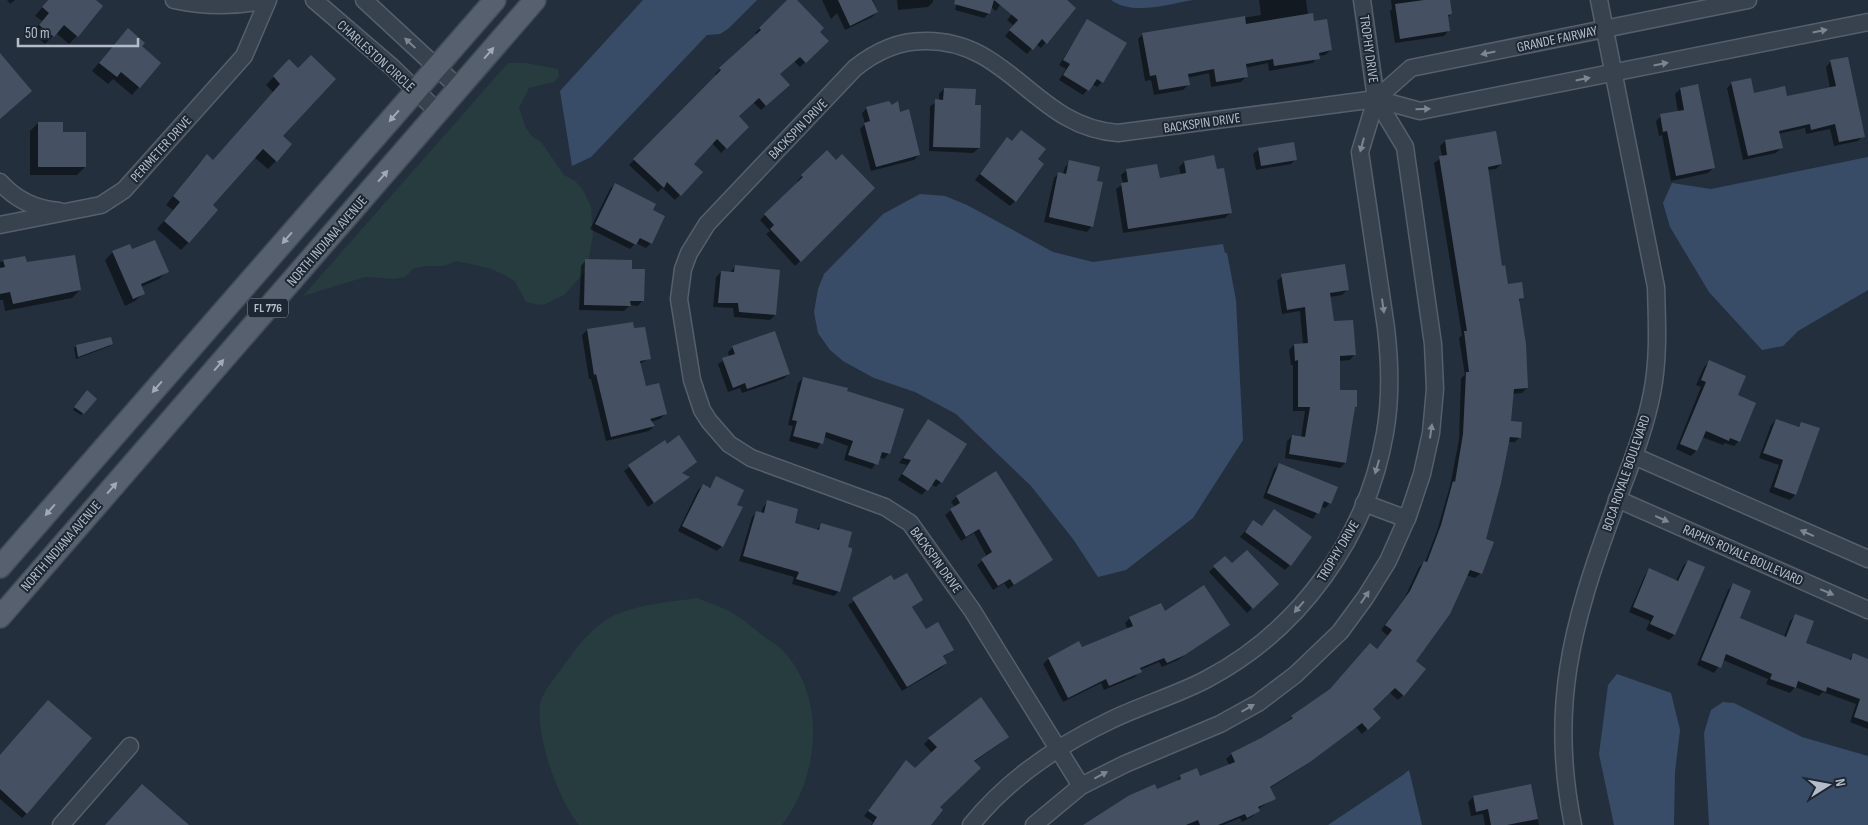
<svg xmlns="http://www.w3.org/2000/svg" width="1868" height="825" font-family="'Sofia Sans Condensed',sans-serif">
<rect width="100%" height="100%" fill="#242f3e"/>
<!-- green -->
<g fill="#263c3f">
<polygon points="508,63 526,63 558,69 559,76 554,82 529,88 519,108 526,128 532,136 541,142 564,175 575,181 583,190 591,207 593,235 587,270 564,295 545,304 539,305 526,302 514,280 492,269 457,261 443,266 425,266 413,269 405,277 394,279 365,277 303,296"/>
<path d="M697,598C708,603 721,606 732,613C744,619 755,630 766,638C772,642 779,646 784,652C827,699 819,777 782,825H579C558,799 536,738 540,704C541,693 566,663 573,653C583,639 599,622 615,615C641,604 669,602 697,598Z"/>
</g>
<!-- water -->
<g fill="#394c67">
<polygon points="643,0 757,0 729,28 720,34 707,35 591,157 572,166 560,91"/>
<path d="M1111,0H1193C1168,4 1133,16 1111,0Z"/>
<polygon points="1868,157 1868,290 1798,331 1783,346 1762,350 1709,292 1670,227 1663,203 1672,183 1711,189"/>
<polygon points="920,194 945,196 967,205 1053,252 1093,262 1223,244 1225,253 1227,253 1236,300 1243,440 1193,518 1126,570 1098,577 1073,539 1031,486 956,414 915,392 874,378 843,361 830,350 818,333 814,312 818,289 824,274 883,214"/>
<polygon points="1617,674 1671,693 1680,730 1675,772 1674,825 1614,825 1599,754 1608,685"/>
<polygon points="1723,702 1734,703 1802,737 1868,756 1868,825 1709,825 1704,733 1711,710"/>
<polygon points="1409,770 1422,825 1328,825 1403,775"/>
</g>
<!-- shadow -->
<g fill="#0007">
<polygon points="7,0 15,0 10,4"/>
<polygon points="48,0 94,0 77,36 69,44 56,33 45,44 32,33 42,21 35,16"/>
<polygon points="789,0 796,0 825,43 800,67 794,61 779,74 783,90 761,110 753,102 737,117 747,127 721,153 712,143 692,164 701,173 675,200 662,188 658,192 629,165 717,76 715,74 757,35 755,33"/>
<polygon points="822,0 873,0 877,12 872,17 845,30 837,13 831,19"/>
<polygon points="897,0 933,0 933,2 928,7 898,10"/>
<polygon points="958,0 1003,0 996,11 991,7 989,13 984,18 955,10"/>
<polygon points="1024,0 1065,0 1074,8 1041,48 1036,44 1027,54 1005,36 1014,26 1007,20"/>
<polygon points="1259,0 1306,0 1308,15 1331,50 1325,55 1318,56 1313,63 1269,71 1268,63 1245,68 1246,77 1241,82 1211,87 1209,73 1187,78 1188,85 1183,90 1154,95 1151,80 1145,81 1138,39 1143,34 1261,15"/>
<polygon points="1391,0 1449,0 1451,14 1447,18 1449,30 1444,36 1395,43 1390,11 1392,9"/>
<polygon points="1087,21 1125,43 1102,82 1097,87 1092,84 1083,95 1059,80 1066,69 1059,65"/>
<polygon points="120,38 140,47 139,87 132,95 113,79 108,84 92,71"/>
<polygon points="289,61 276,161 268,169 254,157 212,205 189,242 181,250 157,229 173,210 166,205 199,163 207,156 213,161 274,93 266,85"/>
<polygon points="1831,61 1863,136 1858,141 1834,146 1830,129 1806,134 1805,128 1778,134 1781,148 1776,153 1743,160 1727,88 1732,83 1753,95 1786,97 1830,88 1826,67"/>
<polygon points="1697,85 1713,168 1708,173 1671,181 1662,135 1659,136 1656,121 1661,116 1678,112 1675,94 1680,89"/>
<polygon points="944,89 974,106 979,148 973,153 929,151 930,106 939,101 939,94"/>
<polygon points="867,108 899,113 919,155 914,160 871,171 860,129 865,124 862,113"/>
<polygon points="38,123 62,133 85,167 77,175 30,175 30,131"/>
<polygon points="1007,139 1036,160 1015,201 1010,206 975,180"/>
<polygon points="1445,141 1501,164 1496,169 1487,170 1501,267 1507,286 1523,297 1518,302 1527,388 1522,393 1512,394 1510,422 1520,437 1515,442 1508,442 1484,539 1481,573 1475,578 1466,575 1414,661 1403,695 1398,700 1389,692 1371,709 1379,718 1362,734 1356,727 1304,766 1270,788 1275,798 1258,809 1253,816 1242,822 1240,818 1223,825 1085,825 1176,783 1179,777 1182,785 1180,776 1196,770 1199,778 1230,766 1226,759 1232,754 1262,739 1329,691 1376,650 1388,636 1381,630 1405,597 1419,567 1425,562 1437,531 1450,486 1459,440 1461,378 1465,375 1459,338 1462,335 1434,163 1442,157 1440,146"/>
<polygon points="1259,149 1296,159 1291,164 1256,170 1253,154"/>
<polygon points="827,152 836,161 873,188 795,266 766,234 770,231 760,220 799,183 797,181"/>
<polygon points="1070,162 1096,182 1092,226 1087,232 1044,222 1054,178 1059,173 1063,174 1065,167"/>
<polygon points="1184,162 1216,170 1230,213 1225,218 1123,233 1116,189 1123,184 1121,175 1127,170 1159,179 1181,176 1179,167"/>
<polygon points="615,184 652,211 651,243 646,248 636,243 630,249 590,229 610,189"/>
<polygon points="131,251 167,271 159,279 141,287 143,294 135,301 125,306 105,260 113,252"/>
<polygon points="24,258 26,263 80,290 72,298 5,311 3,300 0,300 0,262"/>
<polygon points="586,260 643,300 638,306 630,305 624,311 579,310 581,266"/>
<polygon points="735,267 775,315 770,320 734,317 733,308 713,307 716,277 721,272 730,272"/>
<polygon points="1282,276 1347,290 1342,295 1329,297 1333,323 1355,354 1350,360 1339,361 1339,391 1356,407 1353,409 1345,463 1340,468 1285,458 1287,441 1292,436 1301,438 1305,411 1293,411 1293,365 1291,365 1289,350 1294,345 1303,344 1300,311 1282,314 1277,281"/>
<polygon points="632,323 633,330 649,358 640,364 646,388 665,414 660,419 651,422 654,426 649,431 606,441 591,379 589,379 582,335 587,330"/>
<polygon points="112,344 110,346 76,359 74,348 76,346"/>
<polygon points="733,347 789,374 783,379 742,393 740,388 728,392 718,364 729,357 728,352"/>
<polygon points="1709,362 1736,396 1739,441 1734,446 1725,443 1723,445 1702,437 1696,451 1691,456 1676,449 1701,387 1696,385 1704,367"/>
<polygon points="803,378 889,453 884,459 879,457 872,469 844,460 848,446 824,437 817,449 789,441 793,426 788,425 798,383"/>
<polygon points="85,394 95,400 81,415 73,410"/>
<polygon points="929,420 941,482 936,487 931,484 922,495 898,480 907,465 899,463"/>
<polygon points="1776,420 1797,428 1801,423 1818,429 1795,495 1790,500 1769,492 1779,465 1759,458 1771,425"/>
<polygon points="664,441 681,474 688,477 648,507 624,471"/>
<polygon points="1279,464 1330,503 1325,508 1321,507 1313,519 1263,498 1274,469"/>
<polygon points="996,473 1051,560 1008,589 1004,583 993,590 977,565 987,557 974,533 961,541 945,515 955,507 951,502 956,497"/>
<polygon points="716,478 735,506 722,546 717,551 678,531 698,490 703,485 709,488"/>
<polygon points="768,502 793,524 816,530 822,525 847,547 839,591 834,596 792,584 794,577 739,561 752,517 757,512 761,513 763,507"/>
<polygon points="1253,521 1261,527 1290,565 1285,570 1240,537"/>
<polygon points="1225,557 1232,565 1277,584 1247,613 1209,572"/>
<polygon points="1688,561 1703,568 1674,635 1669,640 1646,630 1650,621 1629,612 1645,575 1650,570 1676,581 1683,566"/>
<polygon points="891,577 894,582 922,600 911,608 925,631 953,649 943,657 946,663 941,668 902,691 848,605"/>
<polygon points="1733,585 1739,618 1784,637 1790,621 1795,616 1804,644 1848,661 1853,655 1868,660 1868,729 1850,722 1856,704 1823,692 1819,696 1795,687 1790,693 1766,684 1768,679 1723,660 1714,673 1697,665 1728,590"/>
<polygon points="1164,613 1229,625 1178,660 1162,667 1159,662 1140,670 1135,677 1104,690 1101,683 1063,702 1043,664 1048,659 1082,649 1128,630 1125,623 1130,618"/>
<polygon points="929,739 1002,742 974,762 938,807 929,825 871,825 873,822 864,816 901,767 915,769 932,753 924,744"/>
<polygon points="0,756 27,813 22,818 0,799"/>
<polygon points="1530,785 1539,825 1485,825 1483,814 1471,816 1468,802 1473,797"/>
</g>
<!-- building -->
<g fill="#455162">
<polygon points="48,0 96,0 103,6 78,37 64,25 54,37 39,25 49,13 42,7"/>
<polygon points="787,0 797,0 824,28 820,32 829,41 806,63 800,57 780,74 790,85 766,106 759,98 739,116 749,127 727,149 717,139 694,164 703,172 681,196 667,182 664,188 633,159 721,70 719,68 761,30 759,28"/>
<polygon points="838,0 872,0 878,12 850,26"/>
<polygon points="955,0 1067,0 1076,8 1047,44 1042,39 1033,50 1009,30 1018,20 994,0 990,14 954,4"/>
<polygon points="1424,0 1450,0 1452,14 1448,15 1450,31 1400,39 1395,4"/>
<polygon points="1313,13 1314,21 1327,19 1332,50 1319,53 1320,59 1274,66 1273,59 1246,64 1248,77 1216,82 1214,69 1188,74 1190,85 1159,90 1156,75 1150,76 1142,33 1245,16 1246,24"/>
<polygon points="1087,19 1127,43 1103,83 1097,79 1089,91 1063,75 1070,64 1063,60"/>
<polygon points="128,28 145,43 142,46 161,63 140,88 121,72 117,77 99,63"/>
<polygon points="0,53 32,91 0,119"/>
<polygon points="311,55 336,79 283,136 292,144 277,162 263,149 213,205 218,210 189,243 164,221 180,202 173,196 207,154 213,160 280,84 273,76 289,59 298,68"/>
<polygon points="1848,57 1865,137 1839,142 1835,124 1811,130 1810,124 1779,131 1783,148 1748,156 1731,82 1751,78 1754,93 1785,86 1787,96 1836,86 1830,60"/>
<polygon points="1698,84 1715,168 1676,176 1667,131 1663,132 1660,114 1684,110 1680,88"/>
<polygon points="944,88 976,89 975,105 981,105 980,148 933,147 935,99 943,100"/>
<polygon points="889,101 892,105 898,101 900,112 909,109 920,155 876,167 864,123 870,121 866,107"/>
<polygon points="38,122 63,122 63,132 86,132 86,167 38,167"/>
<polygon points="1021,130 1046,149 1038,159 1044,164 1016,202 980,174 1007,137 1012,141"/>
<polygon points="1496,131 1502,164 1488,167 1502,266 1505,265 1508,284 1522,282 1524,298 1519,299 1526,344 1528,388 1514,389 1511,421 1522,422 1521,438 1510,437 1501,483 1486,539 1494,542 1482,574 1470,570 1450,614 1416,661 1426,669 1404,696 1395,688 1373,709 1381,718 1368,730 1362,723 1310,762 1270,787 1276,799 1258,807 1260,811 1247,818 1245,814 1218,825 1200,825 1198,820 1186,825 1083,825 1128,796 1155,784 1157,789 1181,779 1180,775 1197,768 1200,776 1235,762 1231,753 1261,738 1293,718 1291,716 1330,689 1370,643 1377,649 1392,630 1385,625 1410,591 1424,561 1427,562 1441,525 1453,481 1455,482 1463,434 1466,372 1469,372 1464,331 1467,331 1439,156 1447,155 1445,140"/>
<polygon points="1294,142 1297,160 1261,166 1258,148"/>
<polygon points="827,150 836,160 842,154 875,188 801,262 770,229 774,225 764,214 803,177 801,175"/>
<polygon points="1214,155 1217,169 1224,168 1232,213 1128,229 1121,183 1128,182 1126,169 1157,164 1160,178 1186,173 1184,161"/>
<polygon points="1069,160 1100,167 1097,181 1103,182 1093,227 1049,217 1058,172 1066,174"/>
<polygon points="615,183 656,204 653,210 665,216 652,244 640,238 636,245 595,224"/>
<polygon points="155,240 169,272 141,284 145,294 133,299 112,251 130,244 132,249"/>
<polygon points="75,255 81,290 13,304 10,292 0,294 0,268 5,267 3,260 25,256 27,262"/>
<polygon points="585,259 632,260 632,269 645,269 644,301 630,301 631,306 584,305"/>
<polygon points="1345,264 1349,290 1330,293 1334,321 1353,320 1356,355 1340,356 1340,390 1357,390 1357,407 1355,407 1346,463 1289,454 1292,435 1305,437 1310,407 1298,407 1298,360 1295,361 1294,344 1308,343 1305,307 1287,310 1281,274"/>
<polygon points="735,265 780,270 776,315 739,312 738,303 718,303 721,271 734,272"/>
<polygon points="633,322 634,328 645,327 651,359 640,361 646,386 659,383 667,414 650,419 655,426 611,437 596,374 594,375 587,329"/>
<polygon points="775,331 790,374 747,389 745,383 733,388 722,358 735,354 732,346"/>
<polygon points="111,337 113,344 78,357 76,345"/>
<polygon points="1709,360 1746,376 1738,395 1756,403 1740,442 1730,438 1729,441 1706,431 1697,451 1680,444 1706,382 1701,380"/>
<polygon points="803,377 848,388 847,391 904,409 890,454 882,452 878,465 848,455 853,441 826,432 823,444 793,436 797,421 792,420"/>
<polygon points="87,390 97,399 84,414 74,407"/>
<polygon points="928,419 967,444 942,483 936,479 928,491 902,474 911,460 903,458"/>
<polygon points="1776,419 1799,427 1801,422 1820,428 1796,495 1774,487 1783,460 1763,453"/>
<polygon points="679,435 697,462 682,473 690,477 654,503 628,465 665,440 667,444"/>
<polygon points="1279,463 1338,487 1331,504 1324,501 1319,514 1267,493"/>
<polygon points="996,471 1053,560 1014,585 1010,579 998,586 981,559 992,552 979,529 966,537 950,509 960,503 956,496"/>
<polygon points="716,476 744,490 737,505 743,507 723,547 682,526 703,484 710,488"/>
<polygon points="767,500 798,509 795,523 819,530 821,523 852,532 848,547 852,548 852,551 840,592 796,579 799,572 743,556 756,511 764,513"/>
<polygon points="1274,509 1312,537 1291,566 1245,532 1253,520 1262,526"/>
<polygon points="1247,550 1279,584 1253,609 1213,566 1225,556 1232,563"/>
<polygon points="1688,560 1705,567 1675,635 1650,624 1654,616 1633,607 1649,568 1678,581"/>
<polygon points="907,573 923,600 912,607 926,629 938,622 954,650 943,656 947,663 907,687 852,598 891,575 894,580"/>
<polygon points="1733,583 1751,591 1740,618 1786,637 1795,614 1814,621 1806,643 1851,660 1853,653 1868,659 1868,722 1854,717 1860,699 1827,687 1826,692 1798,681 1796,688 1770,679 1772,674 1726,654 1721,668 1701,660"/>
<polygon points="1204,585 1230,625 1185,655 1167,663 1164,658 1140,668 1142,672 1109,686 1106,679 1068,698 1048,658 1079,641 1082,647 1133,626 1129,617 1161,603 1165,611"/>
<polygon points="981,697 1009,737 974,761 981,768 940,807 943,810 931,825 872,825 877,817 868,811 906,760 915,768 937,747 928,738"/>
<polygon points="48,700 92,738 27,814 0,789 0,755"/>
<polygon points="142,784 189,825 105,825"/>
<polygon points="1531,784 1538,819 1507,825 1491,825 1488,809 1476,812 1473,796"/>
</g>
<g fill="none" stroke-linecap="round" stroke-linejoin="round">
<defs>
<g id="minor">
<path d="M174,0C206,7 235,7 267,0"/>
<polyline points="314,0 392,67 438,112"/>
<polyline points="364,0 459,88"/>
<polyline points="1376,99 1411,68 1748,0"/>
<path d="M0,182C15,199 35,209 59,211"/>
<polyline points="0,225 101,205 124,190 244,56 268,0"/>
<polyline points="1634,456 1868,559"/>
<polyline points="1617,499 1868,610"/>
<polyline points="1364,503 1407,519"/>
<path d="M1081,786L972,610L910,523L885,507L751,458L729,444L709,421L702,410L692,380L679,299L683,269L689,253L707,224L855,68C875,52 898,41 924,41C1010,39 1034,127 1118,133L1376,99L1420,111L1868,22"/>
<polyline points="61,825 130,746"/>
<path d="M971,825C1008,779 1057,746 1109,721C1141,705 1175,696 1207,679C1300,630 1367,537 1385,433C1391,399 1390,362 1386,328L1360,152L1376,99"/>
<polyline points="1034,825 1081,786 1125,764 1220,724 1258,703 1295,675 1340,632 1365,598 1388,561 1408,516 1422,474 1431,433 1435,389 1433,344 1405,147 1376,99 1362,0"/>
<path d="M1573,825C1549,708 1572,624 1612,515C1626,475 1644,435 1652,393C1659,358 1657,322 1656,287L1599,0"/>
</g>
<g id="major">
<polyline points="0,567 495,0"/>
<polyline points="0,617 535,0"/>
</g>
</defs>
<!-- minor casing -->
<use href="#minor" stroke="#565f6c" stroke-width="19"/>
<!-- major casing -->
<use href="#major" stroke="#414a57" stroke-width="24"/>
<!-- minor -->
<use href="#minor" stroke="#38414e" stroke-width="16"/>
<!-- major -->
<use href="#major" stroke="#56606e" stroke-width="21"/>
</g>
<!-- one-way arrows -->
<defs><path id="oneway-solid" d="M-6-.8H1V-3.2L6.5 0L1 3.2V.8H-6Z" transform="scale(1.25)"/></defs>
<g fill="#7c8592">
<use href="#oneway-solid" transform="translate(1820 31) rotate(-11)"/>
<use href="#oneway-solid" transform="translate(410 43) rotate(-137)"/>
<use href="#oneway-solid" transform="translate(1488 53) rotate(168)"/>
<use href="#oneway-solid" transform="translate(1661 64) rotate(-11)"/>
<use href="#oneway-solid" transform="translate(1583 79) rotate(-11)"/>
<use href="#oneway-solid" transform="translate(1423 109) rotate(-2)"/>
<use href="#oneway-solid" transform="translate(1362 145) rotate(105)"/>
<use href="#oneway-solid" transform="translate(1383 306) rotate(82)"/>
<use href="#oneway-solid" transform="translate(1431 431) rotate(-82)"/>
<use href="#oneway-solid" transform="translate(1377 467) rotate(106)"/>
<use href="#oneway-solid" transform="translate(1662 519) rotate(24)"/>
<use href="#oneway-solid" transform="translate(1807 533) rotate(-156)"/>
<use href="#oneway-solid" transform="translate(1827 592) rotate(23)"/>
<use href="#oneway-solid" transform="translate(1365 597) rotate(-56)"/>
<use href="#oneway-solid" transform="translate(1299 607) rotate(131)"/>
<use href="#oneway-solid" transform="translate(1248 708) rotate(-30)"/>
<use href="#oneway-solid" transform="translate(1101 775) rotate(-28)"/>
</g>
<g fill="#a1aab7">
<use href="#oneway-solid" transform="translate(489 53) rotate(-49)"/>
<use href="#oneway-solid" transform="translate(394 116) rotate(131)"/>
<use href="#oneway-solid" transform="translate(383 176) rotate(-49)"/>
<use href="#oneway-solid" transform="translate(287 238) rotate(131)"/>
<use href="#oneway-solid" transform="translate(219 365) rotate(-49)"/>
<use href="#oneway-solid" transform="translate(157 387) rotate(131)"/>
<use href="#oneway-solid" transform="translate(112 488) rotate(-49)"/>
<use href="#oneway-solid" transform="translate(50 510) rotate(131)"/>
</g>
<g text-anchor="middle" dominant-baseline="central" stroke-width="4" stroke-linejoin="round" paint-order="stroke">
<!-- shield labels -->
<rect fill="#1d2633" stroke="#878f9c" stroke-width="1" x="248" y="298.5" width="40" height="19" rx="4"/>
<g font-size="12" font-weight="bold" fill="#b4bcc9">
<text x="268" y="308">FL 776</text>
</g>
<!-- street labels -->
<g font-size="14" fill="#b4bcc9" stroke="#1d2633">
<text transform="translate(1557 39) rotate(-12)">GRANDE FAIRWAY</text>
<text transform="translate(1369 49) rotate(82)">TROPHY DRIVE</text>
<text transform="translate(376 56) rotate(42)">CHARLESTON CIRCLE</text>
<text transform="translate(1202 123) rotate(-8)">BACKSPIN DRIVE</text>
<text transform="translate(798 129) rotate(-46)">BACKSPIN DRIVE</text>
<text transform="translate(161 149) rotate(-48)">PERIMETER DRIVE</text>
<text transform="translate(327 241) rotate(-49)">NORTH INDIANA AVENUE</text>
<text transform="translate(1626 473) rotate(-71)">BOCA ROYALE BOULEVARD</text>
<text transform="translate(61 546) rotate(-49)">NORTH INDIANA AVENUE</text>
<text transform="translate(1338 551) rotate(-59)">TROPHY DRIVE</text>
<text transform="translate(1743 555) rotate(24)">RAPHIS ROYALE BOULEVARD</text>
<text transform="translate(936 560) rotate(54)">BACKSPIN DRIVE</text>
</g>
</g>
<!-- north arrow -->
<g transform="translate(1828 785) rotate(79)" stroke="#1d2633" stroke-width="4" paint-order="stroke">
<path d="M0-4L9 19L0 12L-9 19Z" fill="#b4bcc9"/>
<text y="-8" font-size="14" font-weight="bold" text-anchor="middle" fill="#b4bcc9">N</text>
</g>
<!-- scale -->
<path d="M18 38v8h120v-8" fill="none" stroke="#b4bcc9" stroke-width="2.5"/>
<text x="25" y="38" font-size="15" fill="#b4bcc9" stroke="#1d2633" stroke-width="4" paint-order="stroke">50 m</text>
</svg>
